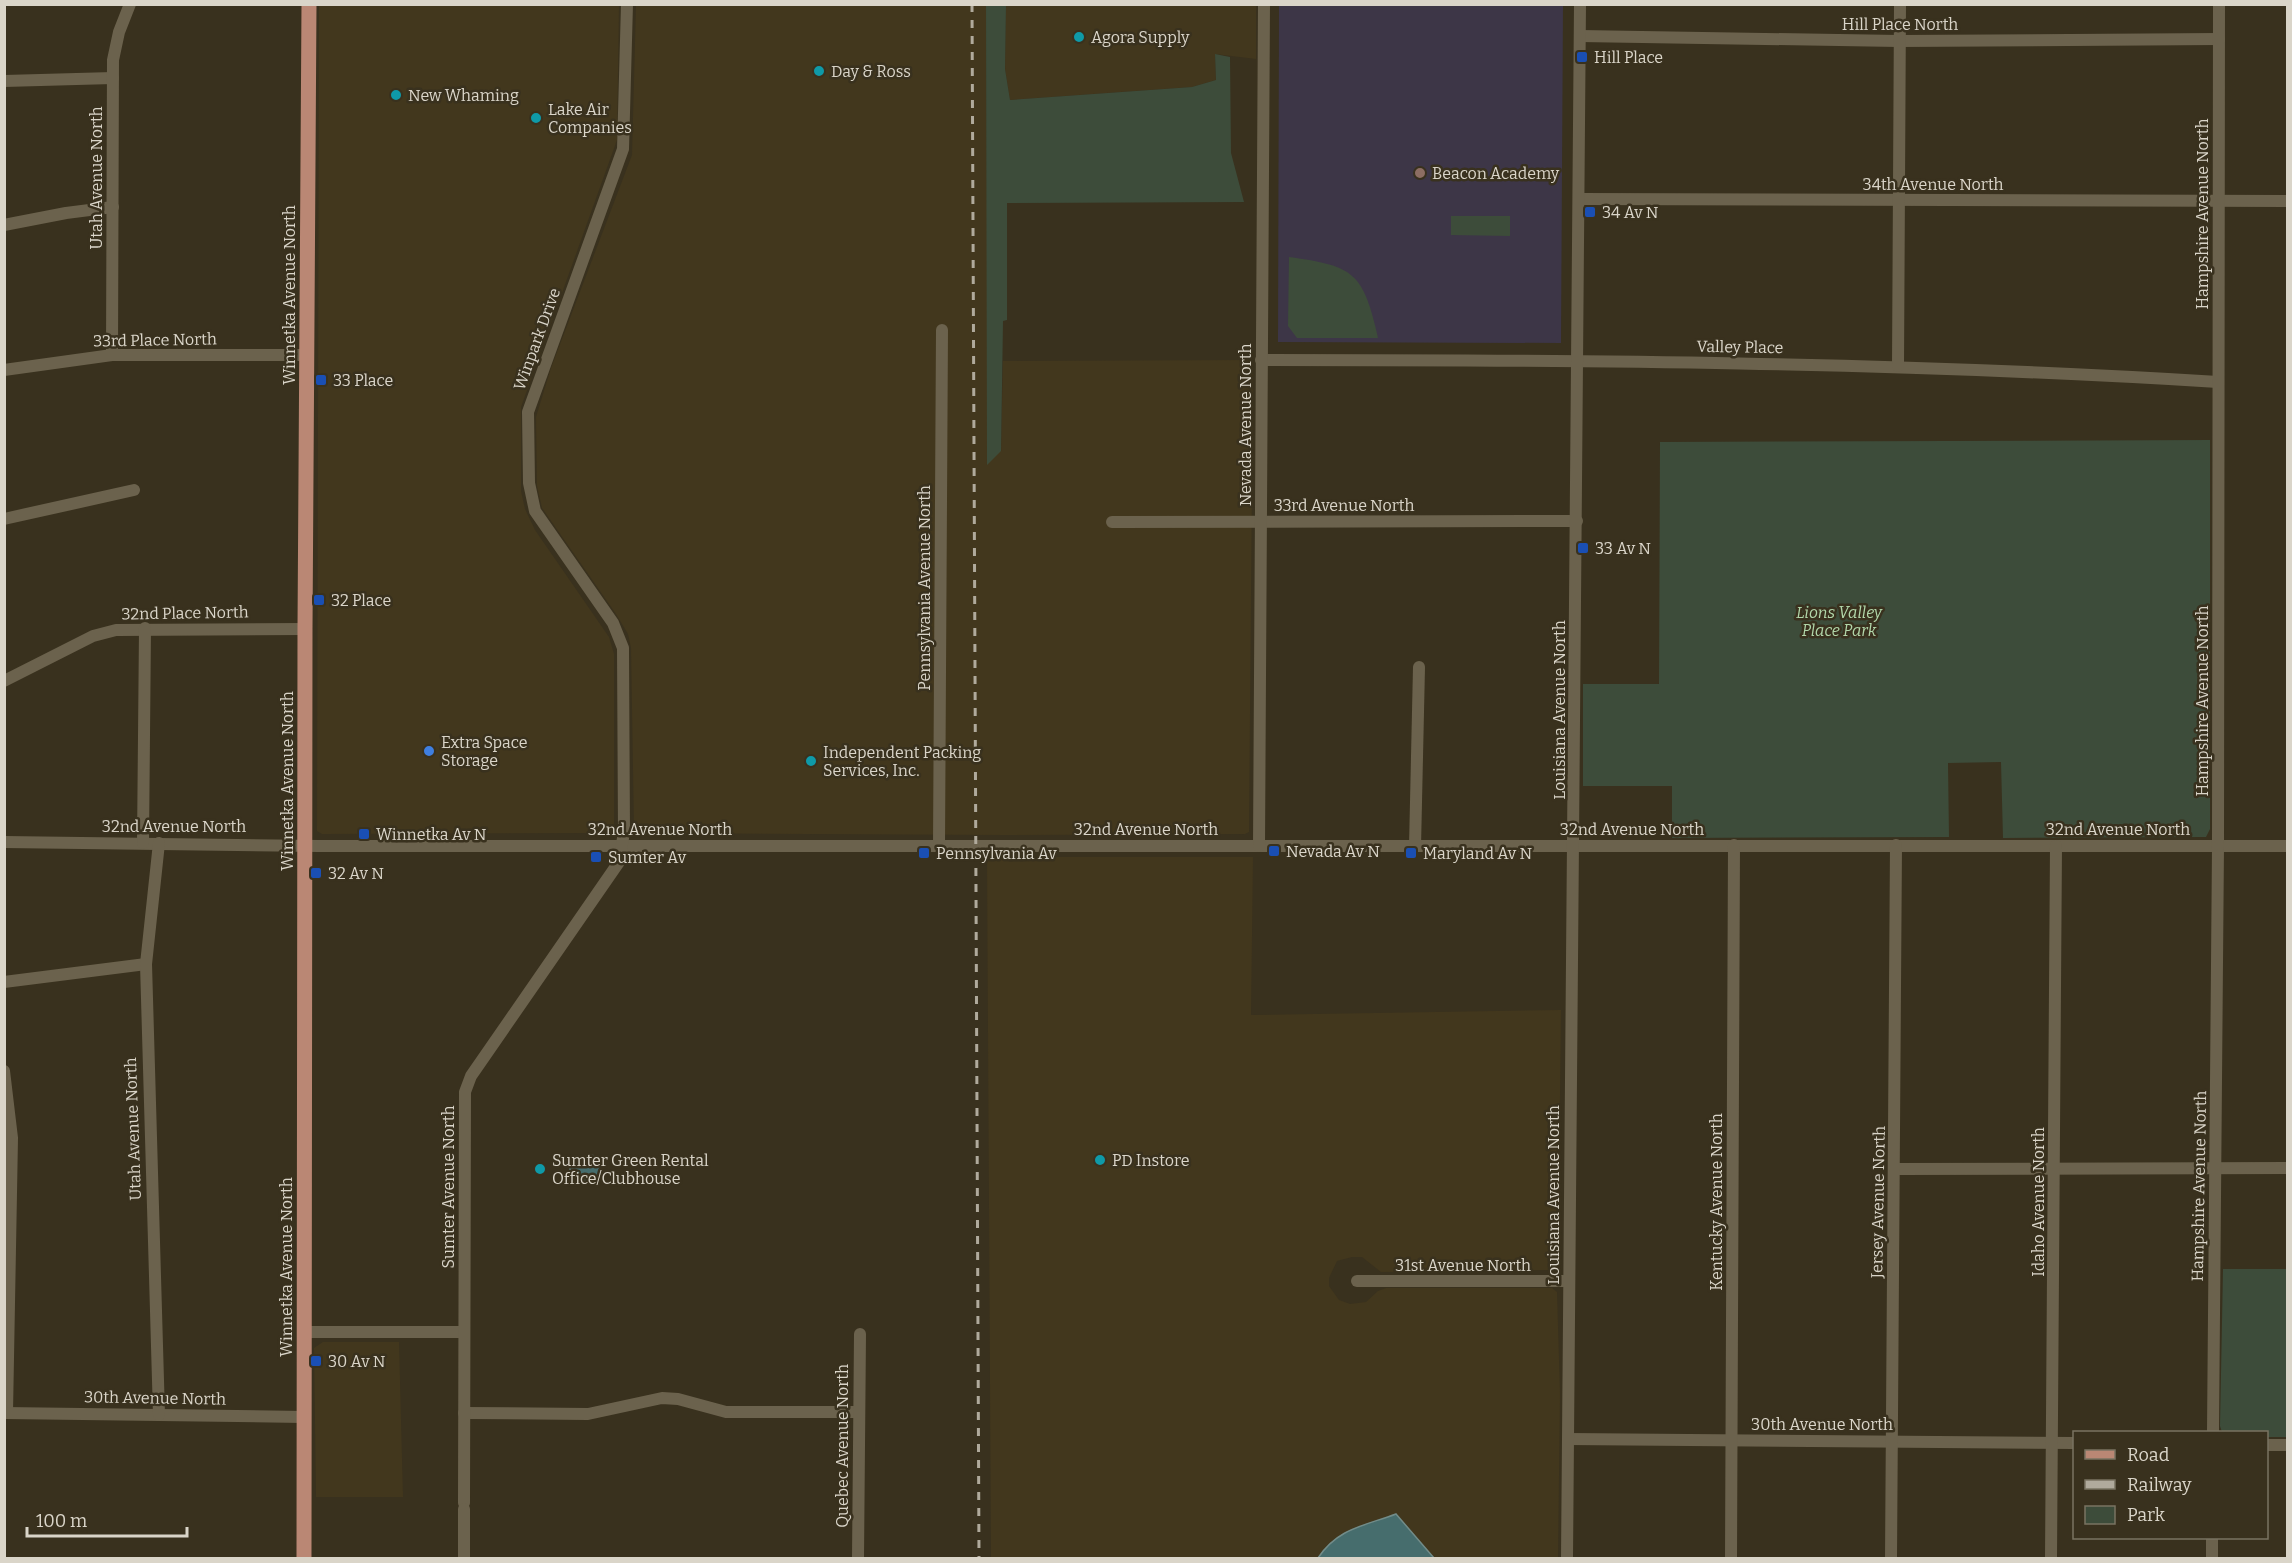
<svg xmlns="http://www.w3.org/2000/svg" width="2292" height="1563" font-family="Bitter,serif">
<rect width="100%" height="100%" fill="#39311e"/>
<!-- built -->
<g fill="#42371d">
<polygon points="319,5 619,5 617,140 521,407 521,491 525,509 535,530 609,637 614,654 614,826 608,833 322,834 317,831"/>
<polygon points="636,5 986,5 987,202 1001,451 1003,361 1253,360 1249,832 1245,834 1001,835 638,833 634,830 631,648 628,634 616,614 542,508 537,486 536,417 551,368 632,155"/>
<polygon points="1006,5 1256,5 1256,59 1215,54 1216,80 1192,87 1010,100 1005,69"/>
<polygon points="987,857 1253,857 1251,1015 1561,1010 1558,1266 1555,1270 1381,1272 1362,1257 1352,1257 1337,1261 1329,1278 1329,1286 1339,1300 1350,1304 1366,1302 1378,1291 1386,1288 1552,1288 1557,1292 1560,1394 1558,1558 991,1558"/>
<polygon points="323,1342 399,1342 403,1497 316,1497 314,1348"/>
</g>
<!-- education -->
<polygon fill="#3d3647" points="1279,5 1563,5 1561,343 1278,342"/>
<!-- green -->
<g fill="#3d4c3a">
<polygon points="986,5 1006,5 1005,69 1010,100 1192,87 1216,80 1215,54 1230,57 1231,153 1244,202 1007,203 1007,320 1003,321 1001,451 987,465"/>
<polygon points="1451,216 1510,216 1510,236 1451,235"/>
<path d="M1289,257C1354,266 1363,272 1378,338H1297L1288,326Z"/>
<polygon points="2210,440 2210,829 2206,837 2003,838 2001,762 1948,763 1949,837 1672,838 1672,786 1583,786 1583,684 1659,684 1660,442"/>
<polygon points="2223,1269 2287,1269 2287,1437 2267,1437 2266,1432 2222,1432 2220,1426"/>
</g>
<!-- water -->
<g fill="#466d6d" stroke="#728c89" stroke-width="1.5">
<path d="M587,1155L596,1156L601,1168L598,1179L592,1184C583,1184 580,1175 570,1174V1164L579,1163Z"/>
<path d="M1396,1514L1434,1558H1318C1338,1528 1364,1526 1396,1514Z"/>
</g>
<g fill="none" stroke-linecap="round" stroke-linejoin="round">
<!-- minor -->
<g stroke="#6b624d" stroke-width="12">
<polyline points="1580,36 1899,41 2219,39"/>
<polyline points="4,81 113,78"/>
<polyline points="1579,199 2288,201"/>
<polyline points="4,225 66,213 113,207"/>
<polyline points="112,355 113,60 119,32 130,4"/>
<path d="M1261,360C1580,360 1899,362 2218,382"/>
<polyline points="1898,366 1900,4"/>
<polyline points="4,370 112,355 307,355"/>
<polyline points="4,519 134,490"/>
<polyline points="1112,522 1577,521"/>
<polyline points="4,681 93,636 116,630 305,629"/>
<polyline points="4,842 319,846 2288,846"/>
<polyline points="143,843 145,628"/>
<polyline points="939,845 942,330"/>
<polyline points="1259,846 1264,4"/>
<polyline points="1415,847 1419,667"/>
<polyline points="4,982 146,964"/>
<polyline points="4,1071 12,1138 7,1413"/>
<polyline points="1895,1169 2288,1168"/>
<polyline points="1357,1281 1569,1281"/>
<polyline points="304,1332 464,1332"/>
<polyline points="4,1413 304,1417"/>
<polyline points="464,1413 588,1414 662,1398 678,1399 726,1412 859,1412"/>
<polyline points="159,1415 146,964 159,843"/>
<polyline points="2213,1432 2218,846 2219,4"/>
<polyline points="1568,1439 2074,1443"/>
<polyline points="2266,1445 2288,1445"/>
<polyline points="464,1503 465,1092 471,1076 619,862 624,832 623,648 613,623 535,511 529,483 528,412 623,149 627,4"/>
<polyline points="464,1509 464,1558"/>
<polyline points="858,1558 860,1334"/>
<polyline points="1567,1558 1580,4"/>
<polyline points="1731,1558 1734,845"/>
<polyline points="1891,1558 1896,845"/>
<polyline points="2051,1558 2056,846"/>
<polyline points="2212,1558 2212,1538"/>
</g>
<!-- major -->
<polyline stroke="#ba8774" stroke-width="15" points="304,1558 305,629 309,4"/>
<!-- rail -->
<polyline stroke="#b0aa9c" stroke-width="3" stroke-dasharray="8 8" stroke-linecap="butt" points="972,4 979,1558"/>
</g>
<!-- markers -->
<g fill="#0f9aa8" stroke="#39311e" stroke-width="2">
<circle cx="1079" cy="37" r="6"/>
<circle cx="819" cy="71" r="6"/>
<circle cx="396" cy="95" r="6"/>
<circle cx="536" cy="118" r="6"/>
<circle cx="811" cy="761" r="6"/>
<circle cx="1100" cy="1160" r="6"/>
<circle cx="540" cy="1169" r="6"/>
</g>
<g fill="#1a4fb4" stroke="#39311e" stroke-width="2">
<rect x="1576" y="51" width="12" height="12" rx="3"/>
<rect x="1584" y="206" width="12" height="12" rx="3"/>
<rect x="315" y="374" width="12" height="12" rx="3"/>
<rect x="1577" y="542" width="12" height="12" rx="3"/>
<rect x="313" y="594" width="12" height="12" rx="3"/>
<rect x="358" y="828" width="12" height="12" rx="3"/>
<rect x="1268" y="845" width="12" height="12" rx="3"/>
<rect x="918" y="847" width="12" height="12" rx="3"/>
<rect x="1405" y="847" width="12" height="12" rx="3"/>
<rect x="590" y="851" width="12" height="12" rx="3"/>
<rect x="310" y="867" width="12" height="12" rx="3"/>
<rect x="310" y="1355" width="12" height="12" rx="3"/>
</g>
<circle fill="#8d6e63" stroke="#39311e" stroke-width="2" cx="1420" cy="173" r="6"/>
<circle fill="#3f7fe0" stroke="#39311e" stroke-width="2" cx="429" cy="751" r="6"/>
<g text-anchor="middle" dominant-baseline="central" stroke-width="5" stroke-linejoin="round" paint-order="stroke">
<!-- street labels -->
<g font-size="16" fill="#dad5c9" stroke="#39311e">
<text x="1900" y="24">Hill Place North</text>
<text transform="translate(96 178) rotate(-90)">Utah Avenue North</text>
<text x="1933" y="184">34th Avenue North</text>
<text transform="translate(2202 214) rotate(-90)">Hampshire Avenue North</text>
<text transform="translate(289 295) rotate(-90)">Winnetka Avenue North</text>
<text transform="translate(537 339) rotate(-70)">Winpark Drive</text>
<text transform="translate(155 340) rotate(-1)">33rd Place North</text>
<text transform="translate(1740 347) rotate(1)">Valley Place</text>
<text transform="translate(1245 425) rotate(-90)">Nevada Avenue North</text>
<text x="1344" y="505">33rd Avenue North</text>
<text transform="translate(924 588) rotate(-90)">Pennsylvania Avenue North</text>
<text transform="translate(185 613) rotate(-1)">32nd Place North</text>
<text transform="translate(2202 701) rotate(-90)">Hampshire Avenue North</text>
<text transform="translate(1559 710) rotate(-90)">Louisiana Avenue North</text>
<text transform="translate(287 781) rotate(-90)">Winnetka Avenue North</text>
<text x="174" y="826">32nd Avenue North</text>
<text x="660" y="829">32nd Avenue North</text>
<text x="1146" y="829">32nd Avenue North</text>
<text x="1632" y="829">32nd Avenue North</text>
<text x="2118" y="829">32nd Avenue North</text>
<text transform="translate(133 1129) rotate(-92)">Utah Avenue North</text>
<text transform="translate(2199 1186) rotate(-89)">Hampshire Avenue North</text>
<text transform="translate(448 1187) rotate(-90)">Sumter Avenue North</text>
<text transform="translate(1553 1195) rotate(-90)">Louisiana Avenue North</text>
<text transform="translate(1716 1202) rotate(-90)">Kentucky Avenue North</text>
<text transform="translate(1878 1202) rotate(-89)">Jersey Avenue North</text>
<text transform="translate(2038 1202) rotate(-90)">Idaho Avenue North</text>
<text x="1463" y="1265">31st Avenue North</text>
<text transform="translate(286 1267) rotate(-90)">Winnetka Avenue North</text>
<text transform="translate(155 1398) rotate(1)">30th Avenue North</text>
<text x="1822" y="1424">30th Avenue North</text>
<text transform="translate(842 1446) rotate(-90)">Quebec Avenue North</text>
</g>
<!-- poi labels -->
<g font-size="16" fill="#dad5c9" stroke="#39311e" text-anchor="start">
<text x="1091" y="37">Agora Supply</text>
<text x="1594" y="57">Hill Place</text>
<text x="831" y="71">Day &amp; Ross</text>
<text x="408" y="95">New Whaming</text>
<text x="548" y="109">Lake Air<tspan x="548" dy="18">Companies</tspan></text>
<text x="1432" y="173">Beacon Academy</text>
<text x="1602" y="212">34 Av N</text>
<text x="333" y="380">33 Place</text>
<text x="1595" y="548">33 Av N</text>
<text x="331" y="600">32 Place</text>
<text x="441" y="742">Extra Space<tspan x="441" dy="18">Storage</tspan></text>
<text x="823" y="752">Independent Packing<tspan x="823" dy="18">Services, Inc.</tspan></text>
<text x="376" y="834">Winnetka Av N</text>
<text x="1286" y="851">Nevada Av N</text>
<text x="936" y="853">Pennsylvania Av</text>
<text x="1423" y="853">Maryland Av N</text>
<text x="608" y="857">Sumter Av</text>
<text x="328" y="873">32 Av N</text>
<text x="552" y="1160">Sumter Green Rental<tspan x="552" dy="18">Office/Clubhouse</tspan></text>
<text x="1112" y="1160">PD Instore</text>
<text x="328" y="1361">30 Av N</text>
</g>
<!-- park labels -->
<g font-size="16" font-style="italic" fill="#b1d6a9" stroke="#39311e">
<text x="1839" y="612">Lions Valley<tspan x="1839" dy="18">Place Park</tspan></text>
</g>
</g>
<!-- border -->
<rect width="2292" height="1563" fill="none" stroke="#dad5c9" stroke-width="12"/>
<!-- legend -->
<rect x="2073" y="1431" width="195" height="108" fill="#39311e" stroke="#797362" stroke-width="1.5"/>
<rect x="2085" y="1450" width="30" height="9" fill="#ba8774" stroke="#797362" stroke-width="1.5"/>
<text x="2127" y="1461" font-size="18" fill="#dad5c9">Road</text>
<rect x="2085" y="1480" width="30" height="9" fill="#b0aa9c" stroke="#797362" stroke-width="1.5"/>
<text x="2127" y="1491" font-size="18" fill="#dad5c9">Railway</text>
<rect x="2085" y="1506" width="30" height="18" fill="#3d4c3a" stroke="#797362" stroke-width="1.5"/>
<text x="2127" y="1521" font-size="18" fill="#dad5c9">Park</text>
<!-- scale -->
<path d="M27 1527v9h160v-9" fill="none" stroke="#dad5c9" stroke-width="3"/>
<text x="36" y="1527" font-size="18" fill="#dad5c9" stroke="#39311e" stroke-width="4.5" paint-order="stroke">100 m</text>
</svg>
